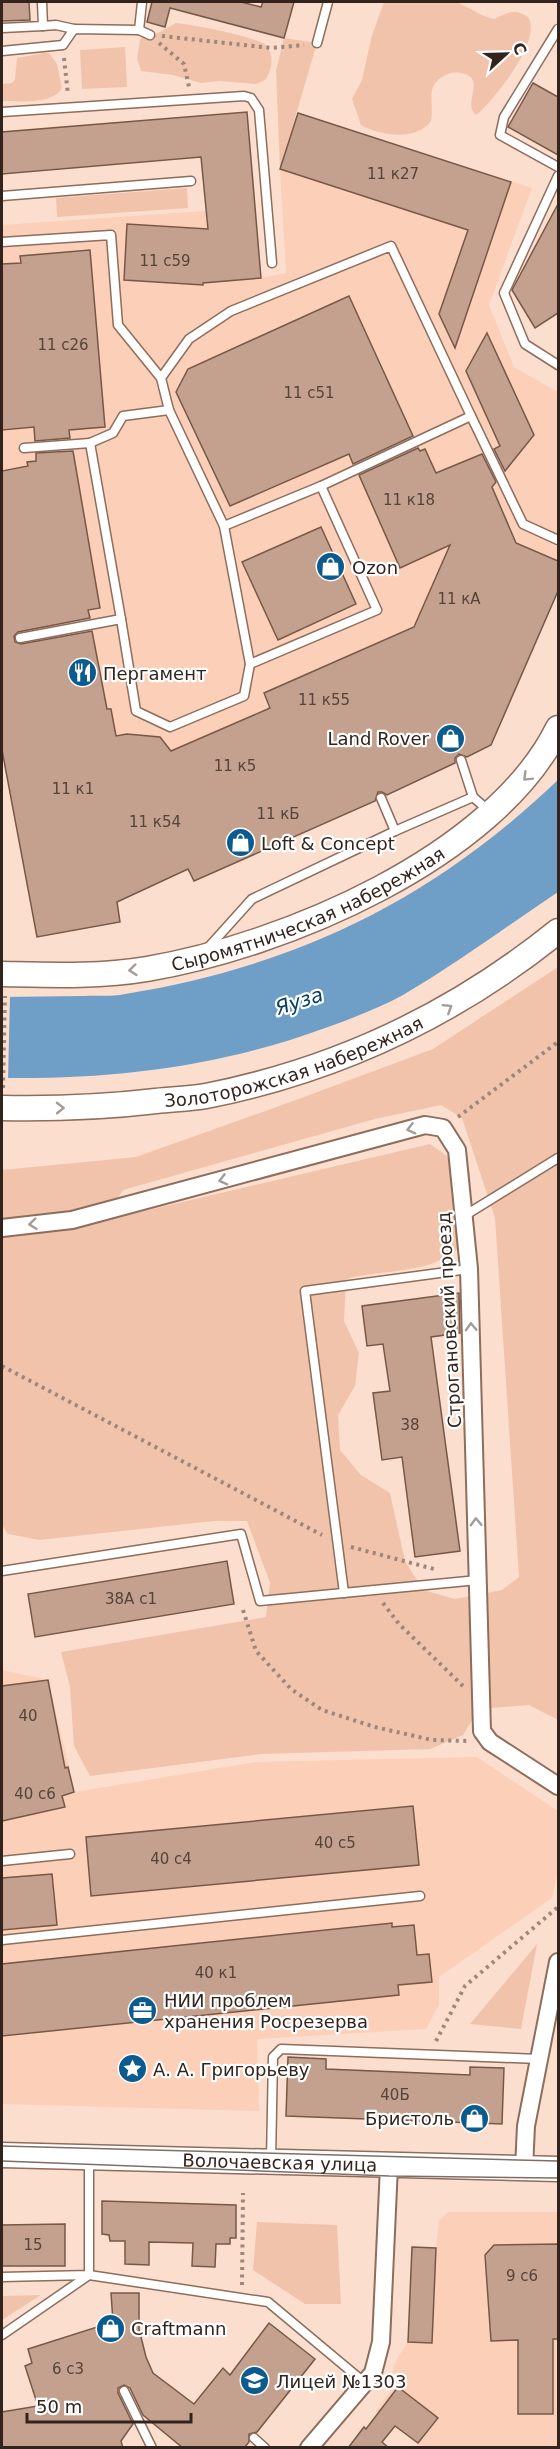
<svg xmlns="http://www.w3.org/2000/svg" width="560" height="2449" font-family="'DejaVu Sans',sans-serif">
<rect width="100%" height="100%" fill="#fcdecf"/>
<!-- built -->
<g fill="#fbcfb8">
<polygon points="298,113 532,188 489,305 514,367 558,392 558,591 491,745 381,798 194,881 188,869 117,902 120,922 37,937 2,750 2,225 206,211 212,282 261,278 286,273 280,169"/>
<polygon points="2,1670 48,1680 75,1792 256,1762 477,1757 558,1811 558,1869 552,1898 439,1977 439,2005 426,2029 257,2039 259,2111 2,2104"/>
<polygon points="448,2212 558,2212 558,2447 417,2447 418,2443 376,2411 401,2376 392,2373 396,2360 408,2342 412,2247 436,2248 439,2221"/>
</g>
<!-- green -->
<g fill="#f2c3ab" fill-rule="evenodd">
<path d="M384,2H457L484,16L494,19C507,13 515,8 528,17C543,38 497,96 480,112L476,115C462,104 485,80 465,74C461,73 454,72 451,73C422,83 435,101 431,121C417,141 380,136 361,125L352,99L362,80L372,35Z"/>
<path d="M176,23C189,24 258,37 266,45C275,56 272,70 265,80L256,84L219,81L201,83L173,75L141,71L137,58L140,40L143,37L160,32Z"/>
<polygon points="284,38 317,43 280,169 276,71"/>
<polygon points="125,47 127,87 82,89 80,50"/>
<path d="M44,53H49L57,64L62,88C53,105 19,101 2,101V84L12,83L15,79L17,58Z"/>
<polygon points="187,188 188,208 57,217 56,198"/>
<path d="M558,967V1720L529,1705L479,1709L463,1735L430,1749L261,1754L90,1776L74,1746L70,1687L61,1652L266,1617L270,1583L247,1521H214L39,1540L8,1534L2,1525V1170L136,1157L285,1104L433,1049ZM441,1105L462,1118L495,1218L519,1577L502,1590L455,1599L423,1590L405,1561L390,1493L361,1475L340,1450L338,1415L355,1386L359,1353L344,1321L346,1279C379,1270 416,1274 447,1257C456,1252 464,1242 471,1235L470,1172L430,1144L123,1216L117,1199L123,1190L375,1119Z"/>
<polygon points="537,1944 521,2029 470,2024"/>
<polygon points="257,2222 337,2225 341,2304 305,2304 253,2270"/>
<polygon points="41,2295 2,2320 2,2296"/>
</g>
<!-- water -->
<path fill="#6f9fc7" d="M558,780V892C507,926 456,964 403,995C379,1008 353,1018 328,1027C222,1066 119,1079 6,1078L2,997C29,997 56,996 84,996C97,995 111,997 125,994C297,966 432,900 558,780Z"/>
<!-- pier -->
<polygon fill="#fcdecf" points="2,994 10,994 8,1081 2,1081"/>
<!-- building -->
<g fill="#c4a18e" stroke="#775847" stroke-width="1.5">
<polygon points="2,2 29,2 30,20 2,21"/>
<polygon points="152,2 241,2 261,7 263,2 294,2 284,38 170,8 165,27 147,22"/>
<polygon points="533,83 558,97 558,155 508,127"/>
<polygon points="247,112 261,278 203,283 203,285 124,280 127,224 208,229 201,157 2,174 2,132"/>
<polygon points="298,113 511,182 455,348 439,314 468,230 280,169"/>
<polygon points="558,204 558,313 535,328 512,290"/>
<polygon points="90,250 105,427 69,430 70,438 35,441 34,427 2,430 2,264 21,263 20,256"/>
<polygon points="349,296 413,436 353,464 349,454 230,506 176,392 188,369"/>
<polygon points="487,333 534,435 505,471 494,449 500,446 466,371"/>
<polygon points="418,448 420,451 425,449 436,473 482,454 496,482 492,487 516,543 558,561 558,591 491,745 467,757 459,754 455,758 455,763 387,795 382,792 378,792 375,801 194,881 188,869 117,902 120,922 37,937 2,750 2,471 28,466 27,462 36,461 36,453 73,451 100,608 88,610 90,618 18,632 14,636 15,642 21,644 92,631 107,709 111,709 116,736 127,734 160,737 171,751 270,708 264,693 414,627 450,545 400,568 359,475"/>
<polygon points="321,527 356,604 278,640 242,562"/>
<polygon points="459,1293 460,1333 431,1337 460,1551 415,1557 402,1457 382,1460 373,1393 390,1391 383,1344 367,1346 362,1306"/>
<polygon points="227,1561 234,1604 35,1637 28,1594"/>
<polygon points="48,1680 65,1768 68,1767 74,1792 62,1796 65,1807 2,1821 2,1686"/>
<polygon points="413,1806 419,1865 91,1896 86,1837"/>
<polygon points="52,1874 57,1925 2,1930 2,1878"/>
<polygon points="392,1923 392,1927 414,1925 417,1955 429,1954 432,1982 398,1985 399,1995 2,2036 2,1964"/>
<polygon points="288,2057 326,2059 326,2069 470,2075 470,2067 504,2068 502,2124 286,2116"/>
<polygon points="102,2201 236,2205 236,2238 230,2238 230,2244 216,2244 215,2267 192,2266 193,2243 149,2242 149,2265 125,2264 125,2241 110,2241 109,2235 102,2234"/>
<polygon points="65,2224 65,2266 2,2266 2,2225"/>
<polygon points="558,2244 558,2339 553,2339 553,2414 518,2414 518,2340 491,2341 485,2255 494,2245"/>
<polygon points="412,2247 436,2248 432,2343 408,2342"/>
<polygon points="111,2293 139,2293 139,2329 146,2357 153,2373 194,2404 223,2368 230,2375 269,2323 315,2359 257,2432 249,2434 249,2442 244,2448 183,2448 143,2415 130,2388 124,2385 118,2388 118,2393 133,2424 121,2441 123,2448 2,2448 2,2412 38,2406 25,2366 32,2363 28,2349 113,2322"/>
<polygon points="398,2387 438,2418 418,2443 395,2426 382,2442 389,2448 348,2448 364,2427 366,2429"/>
</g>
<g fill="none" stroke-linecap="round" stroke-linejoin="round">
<defs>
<g id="lane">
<polyline points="43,26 56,25 74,29"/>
<polyline points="2,28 43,26 42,2"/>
<polyline points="558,29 504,117 500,135 558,167"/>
<polyline points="139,30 142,2"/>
<polyline points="317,43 328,2"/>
<polyline points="2,51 63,45 74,29 139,30 150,35"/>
<polyline points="2,112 244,96 251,98 259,110 272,263"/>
<polyline points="558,176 504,293 525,344 558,365"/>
<polyline points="2,196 191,181"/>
<polyline points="2,242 111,235 118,325 161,378"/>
<polyline points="24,448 90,443"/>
<polyline points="321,486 471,416 523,524 558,540"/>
<polyline points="224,526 321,486 377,610 250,664"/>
<polyline points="121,619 90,443 113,433 123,416 169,410"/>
<polyline points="20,638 121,619 136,711 170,727 244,696 250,664 224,526 169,410 161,378 189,339 231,311 391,246 471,416"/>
<polyline points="461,760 473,797"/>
<polyline points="381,798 395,831"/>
<polyline points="207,949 252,899 395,831 473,797 489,811"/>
<polyline points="464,1216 558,1158"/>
<polyline points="2,1571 241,1534 260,1601 478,1580"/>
<polyline points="344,1593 305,1291 469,1269"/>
<polyline points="2,1861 70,1854"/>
<polyline points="2,1940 420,1896"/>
<polyline points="271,2160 273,2057 281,2049 539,2059"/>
<polyline points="2,2277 89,2275 89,2158"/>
<polyline points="2,2335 89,2275 268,2302 365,2383"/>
<polyline points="124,2391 152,2448"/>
<polyline points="254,2438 265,2448"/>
</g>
<g id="street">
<polyline points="2,1228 72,1220 425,1125 443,1128 457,1150 469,1269 482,1731 490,1742 558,1786"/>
<polyline points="524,2168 526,2126 558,1962"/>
<polyline points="309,2448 373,2373 381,2342 389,2166"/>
</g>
<g id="secondary">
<path id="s1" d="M2,974C50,975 99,977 147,969C283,946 494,858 558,728"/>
<path id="s2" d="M2,1108C54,1109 105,1107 156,1101C173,1099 190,1099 206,1096C338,1070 454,1015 558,931"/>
<path id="s3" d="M2,2155L558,2169"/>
</g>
</defs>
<!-- lane casing -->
<use href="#lane" stroke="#8d6d5c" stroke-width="11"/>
<!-- street casing -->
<use href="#street" stroke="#8d6d5c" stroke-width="20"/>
<!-- secondary casing -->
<use href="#secondary" stroke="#8d6d5c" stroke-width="27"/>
<!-- path -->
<g stroke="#9d867b" stroke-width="4" stroke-dasharray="3 4.5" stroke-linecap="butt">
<polyline points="162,36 271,48 304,45"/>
<polyline points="159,43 184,64 189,87"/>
<polyline points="64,58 68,95"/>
<polyline points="3,1088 5,996"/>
<polyline points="458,1117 558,1042"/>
<polyline points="2,1366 322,1535"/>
<polyline points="351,1547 434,1569"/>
<polyline points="383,1603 399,1624 463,1686"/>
<polyline points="243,1610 256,1651 291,1689 322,1710 375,1727 432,1740 468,1741"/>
<polyline points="436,2041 465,1986 558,1907"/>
<polyline points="242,2285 243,2193"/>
</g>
<!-- lane -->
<use href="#lane" stroke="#fff" stroke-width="8"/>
<!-- street -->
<use href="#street" stroke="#fff" stroke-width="16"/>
<!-- secondary -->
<use href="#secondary" stroke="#fff" stroke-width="24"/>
<!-- tram -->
<g stroke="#816d63" stroke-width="1.5">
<polyline points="2,2146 558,2161"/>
<polyline points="2,2161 389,2176 558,2178"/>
</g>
</g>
<!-- one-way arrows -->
<defs><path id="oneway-chevron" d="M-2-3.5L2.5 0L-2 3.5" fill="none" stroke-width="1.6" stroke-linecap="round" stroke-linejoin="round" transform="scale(1.5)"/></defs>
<g stroke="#a39c99">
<use href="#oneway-chevron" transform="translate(527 777) rotate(135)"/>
<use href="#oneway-chevron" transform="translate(133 970) rotate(174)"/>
<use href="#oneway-chevron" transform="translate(448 1008) rotate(-32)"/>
<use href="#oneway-chevron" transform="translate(60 1108) rotate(-1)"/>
<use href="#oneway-chevron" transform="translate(411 1129) rotate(165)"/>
<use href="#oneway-chevron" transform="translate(223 1180) rotate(165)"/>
<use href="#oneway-chevron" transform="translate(33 1224) rotate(174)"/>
<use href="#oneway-chevron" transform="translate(471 1327) rotate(-92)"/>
<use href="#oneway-chevron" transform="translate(476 1522) rotate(-92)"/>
</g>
<!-- icons -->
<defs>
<symbol id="shop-disc" viewBox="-11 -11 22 22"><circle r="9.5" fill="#0c5b8e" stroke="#fff"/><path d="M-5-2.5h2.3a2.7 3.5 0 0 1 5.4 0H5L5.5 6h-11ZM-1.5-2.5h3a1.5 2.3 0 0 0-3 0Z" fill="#fff"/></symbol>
<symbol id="restaurant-disc" viewBox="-11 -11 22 22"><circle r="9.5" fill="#0c5b8e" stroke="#fff"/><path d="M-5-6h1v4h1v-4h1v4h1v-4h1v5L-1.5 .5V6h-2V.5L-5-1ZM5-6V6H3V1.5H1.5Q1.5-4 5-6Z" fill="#fff"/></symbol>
<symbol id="office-disc" viewBox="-11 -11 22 22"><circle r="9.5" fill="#0c5b8e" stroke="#fff"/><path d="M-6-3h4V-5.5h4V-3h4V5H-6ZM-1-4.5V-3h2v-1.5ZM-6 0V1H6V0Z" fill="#fff"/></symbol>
<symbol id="sight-disc" viewBox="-11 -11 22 22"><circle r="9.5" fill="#0c5b8e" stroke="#fff"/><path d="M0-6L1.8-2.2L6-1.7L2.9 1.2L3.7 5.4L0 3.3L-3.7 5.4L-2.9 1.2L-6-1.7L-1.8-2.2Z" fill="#fff"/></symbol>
<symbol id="school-disc" viewBox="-11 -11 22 22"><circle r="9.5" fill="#0c5b8e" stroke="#fff"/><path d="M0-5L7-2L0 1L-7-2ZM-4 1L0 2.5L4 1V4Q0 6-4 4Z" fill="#fff"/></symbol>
</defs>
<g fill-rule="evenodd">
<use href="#shop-disc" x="314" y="550" width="33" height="33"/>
<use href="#restaurant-disc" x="66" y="656" width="33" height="33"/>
<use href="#shop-disc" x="434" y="722" width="33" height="33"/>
<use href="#shop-disc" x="224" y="826" width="33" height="33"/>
<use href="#office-disc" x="126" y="1994" width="33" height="33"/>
<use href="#sight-disc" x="116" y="2052" width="33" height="33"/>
<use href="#shop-disc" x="458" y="2102" width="33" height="33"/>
<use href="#shop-disc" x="94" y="2312" width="33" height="33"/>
<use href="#school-disc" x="238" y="2364" width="33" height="33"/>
</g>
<g text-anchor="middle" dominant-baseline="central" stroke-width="4.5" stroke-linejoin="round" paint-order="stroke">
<!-- number labels -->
<g font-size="15" fill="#564339">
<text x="393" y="174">11 к27</text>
<text x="165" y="261">11 с59</text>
<text x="63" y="345">11 с26</text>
<text x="309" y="393">11 с51</text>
<text x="409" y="500">11 к18</text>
<text x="459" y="599">11 кА</text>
<text x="324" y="700">11 к55</text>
<text x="235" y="766">11 к5</text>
<text x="73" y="789">11 к1</text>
<text x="278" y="814">11 кБ</text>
<text x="155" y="822">11 к54</text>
<text x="410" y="1425">38</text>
<text x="131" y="1599">38А с1</text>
<text x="28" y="1716">40</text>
<text x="35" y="1794">40 с6</text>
<text x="335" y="1843">40 с5</text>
<text x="171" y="1859">40 с4</text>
<text x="216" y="1973">40 к1</text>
<text x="395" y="2095">40Б</text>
<text x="33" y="2245">15</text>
<text x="522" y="2276">9 с6</text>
<text x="68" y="2369">6 с3</text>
</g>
<!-- poi labels -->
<g font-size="18" fill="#32241d" stroke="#fff" text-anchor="start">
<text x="352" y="567">Ozon</text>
<text x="103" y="673">Пергамент</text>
<text x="429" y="738" text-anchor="end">Land Rover</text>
<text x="261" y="843">Loft &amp; Concept</text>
<text x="164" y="2000">НИИ проблем<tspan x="164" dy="21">хранения Росрезерва</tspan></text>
<text x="153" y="2069">А. А. Григорьеву</text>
<text x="454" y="2118" text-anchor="end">Бристоль</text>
<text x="131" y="2328">Craftmann</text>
<text x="276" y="2381">Лицей №1303</text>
</g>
<!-- street labels -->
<g font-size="18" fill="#32241d" stroke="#fff">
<text stroke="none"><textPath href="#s1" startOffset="318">Сыромятническая набережная</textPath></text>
<text stroke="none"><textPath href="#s2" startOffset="298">Золоторожская набережная</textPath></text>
<text transform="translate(449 1320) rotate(-93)">Строгановский проезд</text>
<text stroke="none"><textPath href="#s3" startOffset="278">Волочаевская улица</textPath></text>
</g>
<!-- water labels -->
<g font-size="20" font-style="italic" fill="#044067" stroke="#fff">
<text transform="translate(299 1001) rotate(-18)">Яуза</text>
</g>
</g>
<!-- border -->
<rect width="560" height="2449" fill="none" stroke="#32241d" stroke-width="6"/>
<!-- north arrow -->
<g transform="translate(506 54) rotate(68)" stroke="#ffffff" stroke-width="4.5" paint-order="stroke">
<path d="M0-4.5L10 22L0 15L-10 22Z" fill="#32241d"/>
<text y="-9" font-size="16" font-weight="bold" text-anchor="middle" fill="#32241d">С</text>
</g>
<!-- scale -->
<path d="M27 2413v9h164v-9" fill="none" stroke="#32241d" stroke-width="3"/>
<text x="36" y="2413" font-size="18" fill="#32241d" stroke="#ffffff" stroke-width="4.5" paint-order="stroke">50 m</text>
</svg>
